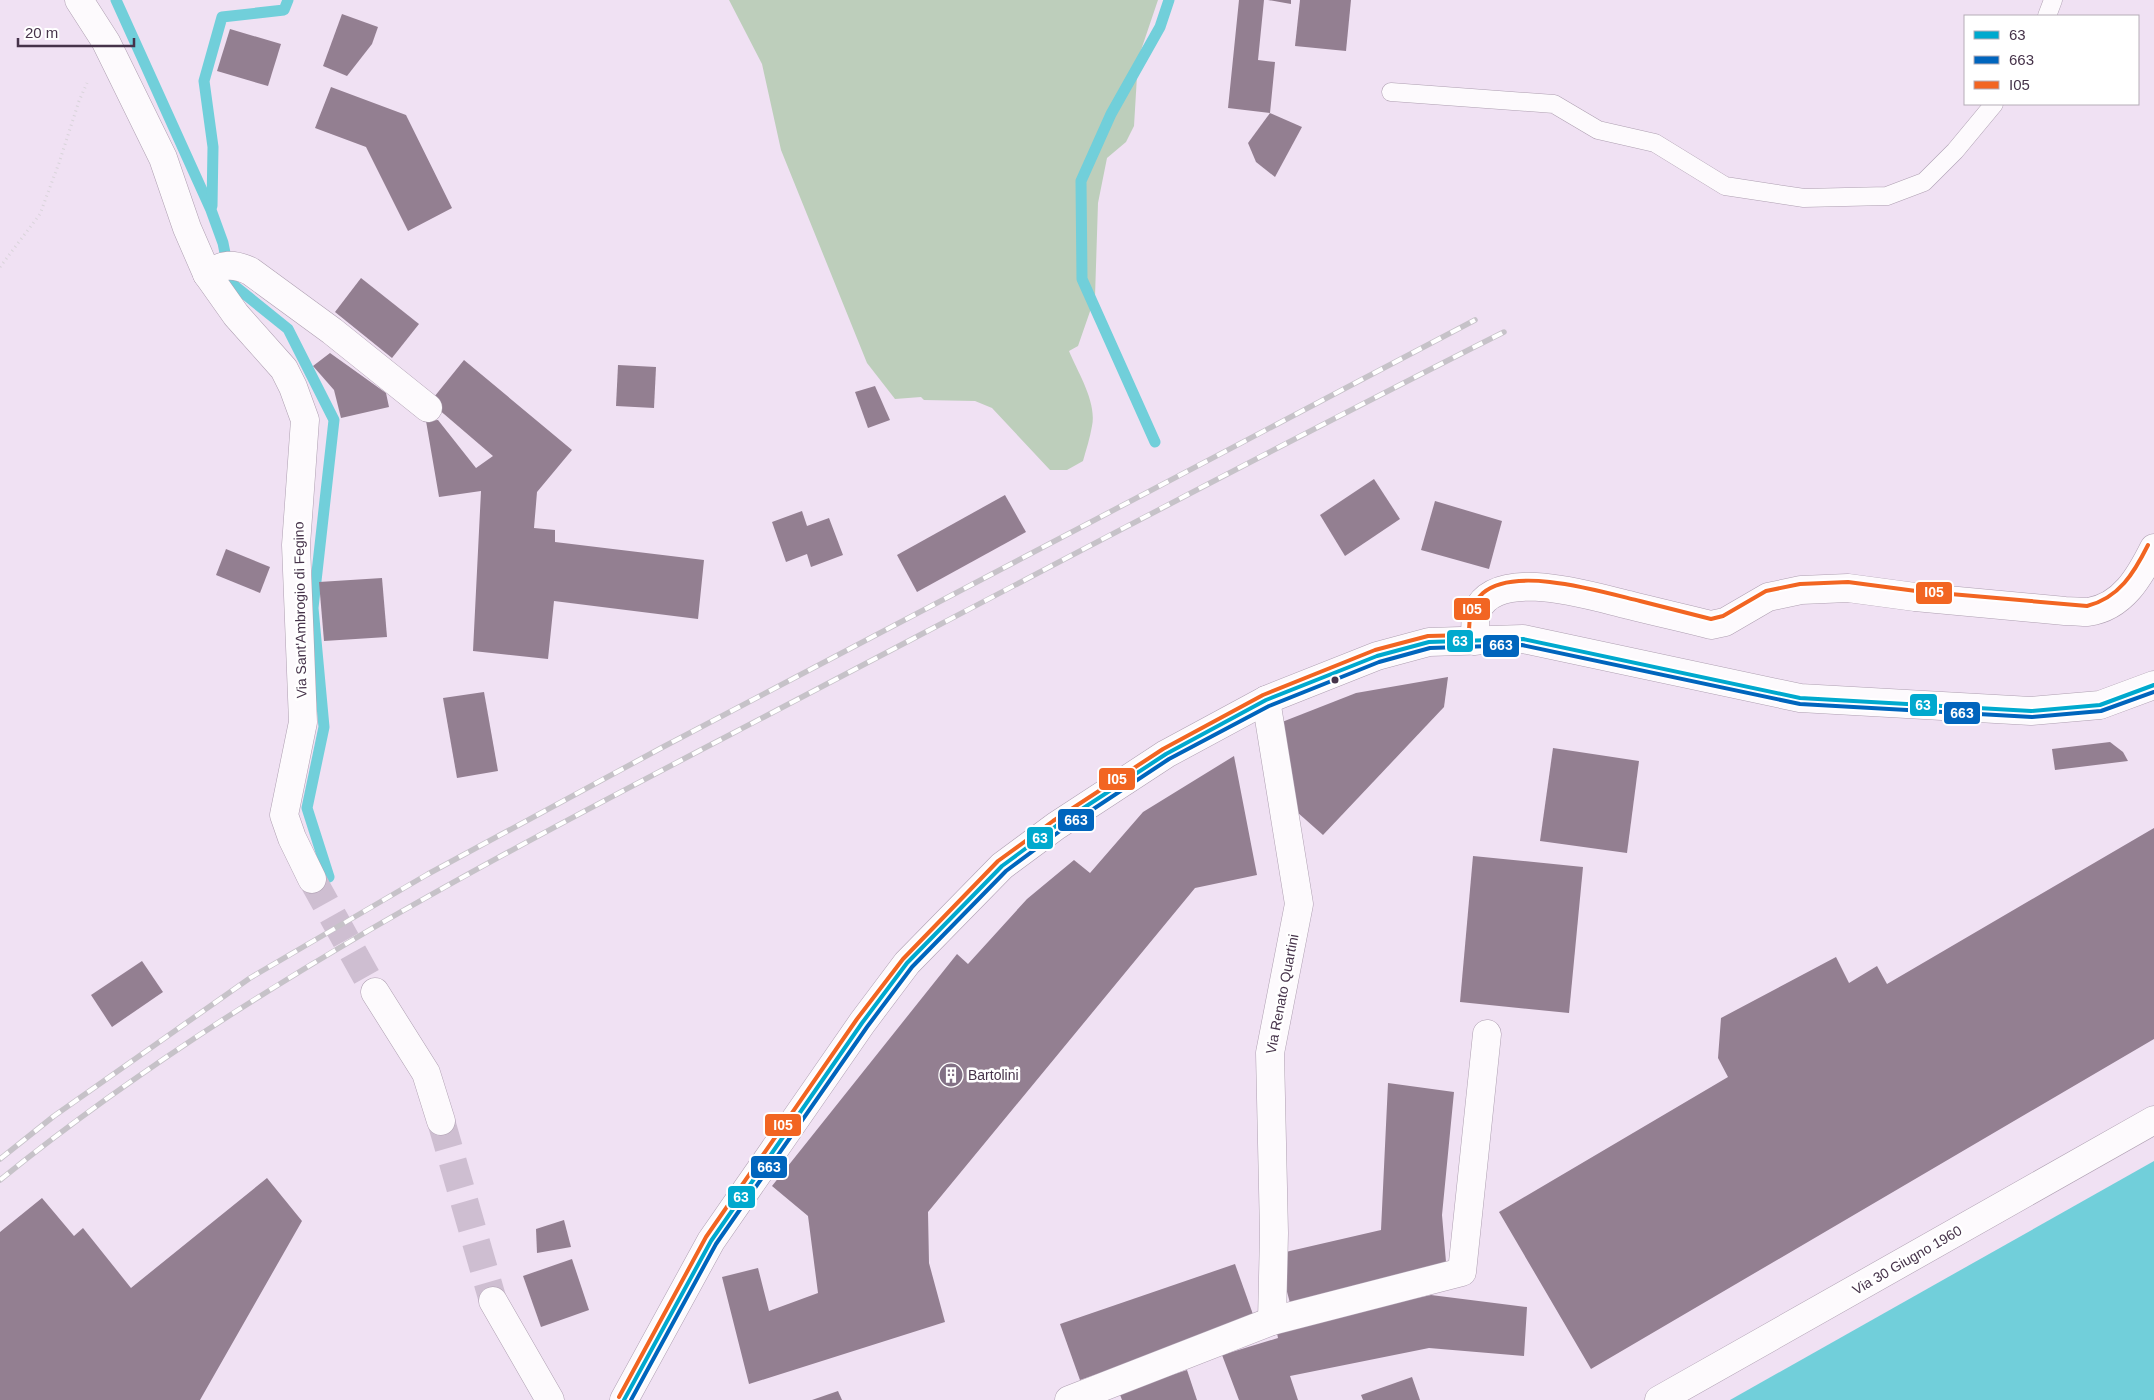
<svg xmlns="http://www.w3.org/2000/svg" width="2154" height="1400" font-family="Arial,sans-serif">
<rect width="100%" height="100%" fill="#f0e1f3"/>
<!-- green -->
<path fill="#bdcebb" d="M729,0H1158L1138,59L1134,126L1126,142L1107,158L1098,203L1095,297L1078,346L1069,351C1078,373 1097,402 1092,426C1090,438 1086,450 1083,461L1067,470H1050L992,408L975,401L924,400L921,397L895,399L867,363L781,150L762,64Z"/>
<!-- water -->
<polygon fill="#71cfda" points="2154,1161 2154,1400 1730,1400"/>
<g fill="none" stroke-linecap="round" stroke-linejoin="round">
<!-- stream -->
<g stroke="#71cfda" stroke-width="11">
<polyline points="116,0 211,210 223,243 231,283 288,329 334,420 313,608 324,727 307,808 329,877"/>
<polyline points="212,206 213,147 204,81 222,17 284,10 288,0"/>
<polyline points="1155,442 1082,279 1081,181 1111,114 1160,27 1169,0"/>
</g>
</g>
<!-- building -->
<g fill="#937f91">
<polygon points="1239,0 1264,0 1258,60 1275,62 1270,113 1228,108"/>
<polygon points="1268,0 1291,0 1291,4"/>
<polygon points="1300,0 1351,0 1346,51 1295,46"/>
<polygon points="342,14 378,27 372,44 347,76 323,66"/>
<polygon points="230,29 281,44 268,86 217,71"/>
<polygon points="331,87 406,115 452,208 408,231 366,147 315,128"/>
<polygon points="1270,113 1302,127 1275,177 1256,162 1248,143"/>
<polygon points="361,278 419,324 392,358 335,312"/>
<polygon points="330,353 386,393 389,407 341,418 334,390 313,366"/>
<polygon points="464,360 572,450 537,492 534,528 555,530 555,542 704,560 698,619 554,601 548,659 473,651 481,491 439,497 426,421 438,420 476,468 493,456 430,402"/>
<polygon points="618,365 656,367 654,408 616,406"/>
<polygon points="875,386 890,420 868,428 855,392"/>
<polygon points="1374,479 1400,519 1345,556 1320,515"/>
<polygon points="1005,495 1026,532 917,592 897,555"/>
<polygon points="1435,501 1502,521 1489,569 1421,550"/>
<polygon points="802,511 807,526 829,518 843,555 811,567 807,554 786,562 772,522"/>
<polygon points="226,549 270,567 260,593 216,575"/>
<polygon points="382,578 387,637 324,641 319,582"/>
<polygon points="1448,677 1444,707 1323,835 1297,812 1282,722 1356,693"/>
<polygon points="484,692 498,771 457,778 443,698"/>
<polygon points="2110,742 2123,752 2128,761 2055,770 2052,749"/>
<polygon points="1553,748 1639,761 1627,853 1540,841"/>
<polygon points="1234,756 1257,875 1195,888 928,1212 929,1263 945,1322 749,1384 722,1277 758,1268 769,1311 818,1293 808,1216 772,1186 957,954 968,964 1027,899 1074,860 1090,873 1143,812"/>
<polygon points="2154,828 2154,1039 1591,1369 1499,1212 1728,1077 1718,1058 1721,1018 1836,957 1849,983 1877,966 1887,984"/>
<polygon points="1473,856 1583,867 1569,1013 1460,1002"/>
<polygon points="142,961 163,992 112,1027 91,995"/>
<polygon points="1388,1083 1454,1092 1442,1215 1446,1262 1290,1303 1277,1254 1381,1230"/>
<polygon points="267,1178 302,1221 200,1400 0,1400 0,1232 42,1198 74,1236 83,1228 131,1288"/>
<polygon points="564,1220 571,1247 537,1253 536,1229"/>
<polygon points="572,1259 589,1310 541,1327 523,1276"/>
<polygon points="1235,1264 1255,1320 1080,1380 1060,1324"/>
<polygon points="1431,1295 1527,1307 1524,1356 1429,1348 1290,1376 1298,1400 1239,1400 1222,1355 1278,1338 1276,1328"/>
<polygon points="1187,1370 1197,1400 1122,1400 1119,1392"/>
<polygon points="1412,1377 1420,1400 1363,1400 1361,1395"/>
<polygon points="838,1391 842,1400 812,1400"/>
</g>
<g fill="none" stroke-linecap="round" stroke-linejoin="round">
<!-- minor-tunnel -->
<g stroke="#cebed1" stroke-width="28" stroke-dasharray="28 14" stroke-linecap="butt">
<polyline points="312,879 375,992"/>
<polyline points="441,1121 493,1301"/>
</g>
<defs>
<g id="service">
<polyline points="2047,16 2053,0"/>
<polyline points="1391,92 1554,104 1598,130 1655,143 1725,186 1804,198 1887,196 1924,182 1955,151 1994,104"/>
</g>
<g id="minor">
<polyline points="79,0 106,42 163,158 187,228 207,274 236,315 284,369 293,387 305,420 296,545 303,722 284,815 292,838 312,879"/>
<path d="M207,274C223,264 233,263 250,271L332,331L428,408"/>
<path d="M1475,641C1476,632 1474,618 1477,611C1497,565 1594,597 1629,605C1656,612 1684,618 1711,625L1725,622L1768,597L1801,590L1848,588L1915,597L2065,611C2072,611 2081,612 2088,612C2123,607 2140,576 2154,548"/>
<polyline points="1266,700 1299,904 1270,1053 1274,1233 1272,1321"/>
<polyline points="375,992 426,1073 441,1121"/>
<polyline points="493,1301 550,1400"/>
<polyline points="1069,1400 1272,1321 1462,1272 1487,1034"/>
</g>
<g id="primary">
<polyline points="624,1400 711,1241 862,1023 907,963 1002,866 1056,826 1166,754 1266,700 1377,656 1429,642 1523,639 1800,698 2031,711 2100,705 2154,685"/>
<polyline points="1659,1400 2154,1120"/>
</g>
</defs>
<!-- service casing -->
<use href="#service" stroke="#ae9fb1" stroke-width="19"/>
<!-- minor casing -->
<use href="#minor" stroke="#ae9fb1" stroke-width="29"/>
<!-- primary casing -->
<use href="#primary" stroke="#ae9fb1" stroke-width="29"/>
<!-- path -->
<polyline stroke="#d9d4da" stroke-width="3" stroke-dasharray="1 4" stroke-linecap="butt" points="0,267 40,214 59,163 79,101 87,83"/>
<!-- service -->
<use href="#service" stroke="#fdfafd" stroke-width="18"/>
<!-- minor -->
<use href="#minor" stroke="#fdfafd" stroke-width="28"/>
<!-- primary -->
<use href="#primary" stroke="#fdfafd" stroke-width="28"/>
<defs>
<g id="rail">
<polyline points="0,1159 54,1116 250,978 428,874 663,747 1475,320"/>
<path d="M0,1180C232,992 500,855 764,717C1010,588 1256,457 1504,332"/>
</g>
</defs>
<!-- rail casing -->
<use href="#rail" stroke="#c6c2c8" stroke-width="5.5"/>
<!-- rail -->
<use href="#rail" stroke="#fff" stroke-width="4" stroke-dasharray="11" stroke-linecap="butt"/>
<defs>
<polyline id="bus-1" points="624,1400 711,1241 862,1023 907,963 1002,866 1056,826 1166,754 1266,700 1377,656 1429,642 1523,639 1800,698 2031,711 2100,705 2154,685"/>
<polyline id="bus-2" points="631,1400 716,1244 867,1027 912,967 1006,871 1060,831 1169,759 1269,706 1379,662 1430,648 1522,645 1800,704 2032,717 2101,711 2154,692"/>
<path id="bus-3" d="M619,1397L706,1237L857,1019L903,959L998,861L1053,821L1163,749L1263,695L1375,650L1428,636L1469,635C1469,618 1470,605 1483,593C1515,565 1603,592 1640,601C1664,607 1688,613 1711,619L1723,616L1766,591L1800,584L1848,582L1916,591L2087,606C2119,598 2134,573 2148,545"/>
</defs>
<!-- bus-1 casing -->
<use href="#bus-1" stroke="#fff" stroke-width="8"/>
<!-- bus-2 casing -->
<use href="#bus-2" stroke="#fff" stroke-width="8"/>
<!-- bus-3 casing -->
<use href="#bus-3" stroke="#fff" stroke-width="8"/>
<!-- bus-1 -->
<use href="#bus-1" stroke="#00a9ce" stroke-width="4"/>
<!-- bus-2 -->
<use href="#bus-2" stroke="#0065bd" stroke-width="4"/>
<!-- bus-3 -->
<use href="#bus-3" stroke="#f26522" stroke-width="4"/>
</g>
<!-- icons -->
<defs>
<symbol id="building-disc" viewBox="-11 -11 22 22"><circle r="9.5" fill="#827085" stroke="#fff"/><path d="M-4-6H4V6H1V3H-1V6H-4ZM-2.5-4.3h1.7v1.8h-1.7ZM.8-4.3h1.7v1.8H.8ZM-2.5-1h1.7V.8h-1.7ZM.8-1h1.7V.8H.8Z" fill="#fff"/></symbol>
</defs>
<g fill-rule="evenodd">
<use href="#building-disc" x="937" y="1061" width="28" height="28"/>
</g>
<!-- markers -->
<circle fill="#46334a" stroke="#fff" stroke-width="2" cx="1335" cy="680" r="4.5"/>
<g text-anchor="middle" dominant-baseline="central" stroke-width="5" stroke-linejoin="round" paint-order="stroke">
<!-- street labels -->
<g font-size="14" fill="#46334a" stroke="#fff">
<text transform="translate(300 610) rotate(-91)">Via Sant'Ambrogio di Fegino</text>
<text transform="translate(1282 994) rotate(-79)">Via Renato Quartini</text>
<text transform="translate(1907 1260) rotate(-30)">Via 30 Giugno 1960</text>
</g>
<!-- poi labels -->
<g font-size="14" fill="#46334a" stroke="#fff" text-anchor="start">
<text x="968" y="1075">Bartolini</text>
</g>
</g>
<g stroke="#fff" stroke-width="2">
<rect x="1915" y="581" width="38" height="24" rx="5" fill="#f26522"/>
<rect x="1453" y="597" width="38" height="24" rx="5" fill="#f26522"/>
<rect x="1446" y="629" width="28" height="24" rx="5" fill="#00a9ce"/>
<rect x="1482" y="634" width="38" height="24" rx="5" fill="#0065bd"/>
<rect x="1909" y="693" width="29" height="24" rx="5" fill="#00a9ce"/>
<rect x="1943" y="701" width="38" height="24" rx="5" fill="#0065bd"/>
<rect x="1098" y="767" width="38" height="24" rx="5" fill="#f26522"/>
<rect x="1057" y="808" width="38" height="24" rx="5" fill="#0065bd"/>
<rect x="1026" y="826" width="28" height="24" rx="5" fill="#00a9ce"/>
<rect x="764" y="1113" width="38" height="24" rx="5" fill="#f26522"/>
<rect x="750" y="1155" width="38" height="24" rx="5" fill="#0065bd"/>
<rect x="727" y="1185" width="29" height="24" rx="5" fill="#00a9ce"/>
</g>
<g font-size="14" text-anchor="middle" font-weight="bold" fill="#fff">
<text x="1934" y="597">I05</text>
<text x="1472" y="614">I05</text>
<text x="1460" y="646">63</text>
<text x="1501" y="650">663</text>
<text x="1923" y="710">63</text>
<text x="1962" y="718">663</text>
<text x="1117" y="784">I05</text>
<text x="1076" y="825">663</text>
<text x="1040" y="843">63</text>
<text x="783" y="1130">I05</text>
<text x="769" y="1172">663</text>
<text x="741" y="1202">63</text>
</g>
<!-- legend -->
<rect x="1964" y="15" width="175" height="90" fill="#ffffff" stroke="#b5adb7"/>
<rect x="1974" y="31" width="25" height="8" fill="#00a9ce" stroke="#b5adb7"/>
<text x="2009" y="40" font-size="15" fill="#46334a">63</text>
<rect x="1974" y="56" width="25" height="8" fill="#0065bd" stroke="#b5adb7"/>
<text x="2009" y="65" font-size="15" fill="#46334a">663</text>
<rect x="1974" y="81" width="25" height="8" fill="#f26522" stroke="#b5adb7"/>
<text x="2009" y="90" font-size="15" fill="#46334a">I05</text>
<!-- scale -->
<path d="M18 38v8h116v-8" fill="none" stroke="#46334a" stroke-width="2.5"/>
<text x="25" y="38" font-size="15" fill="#46334a" stroke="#ffffff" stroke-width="4" paint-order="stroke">20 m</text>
</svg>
